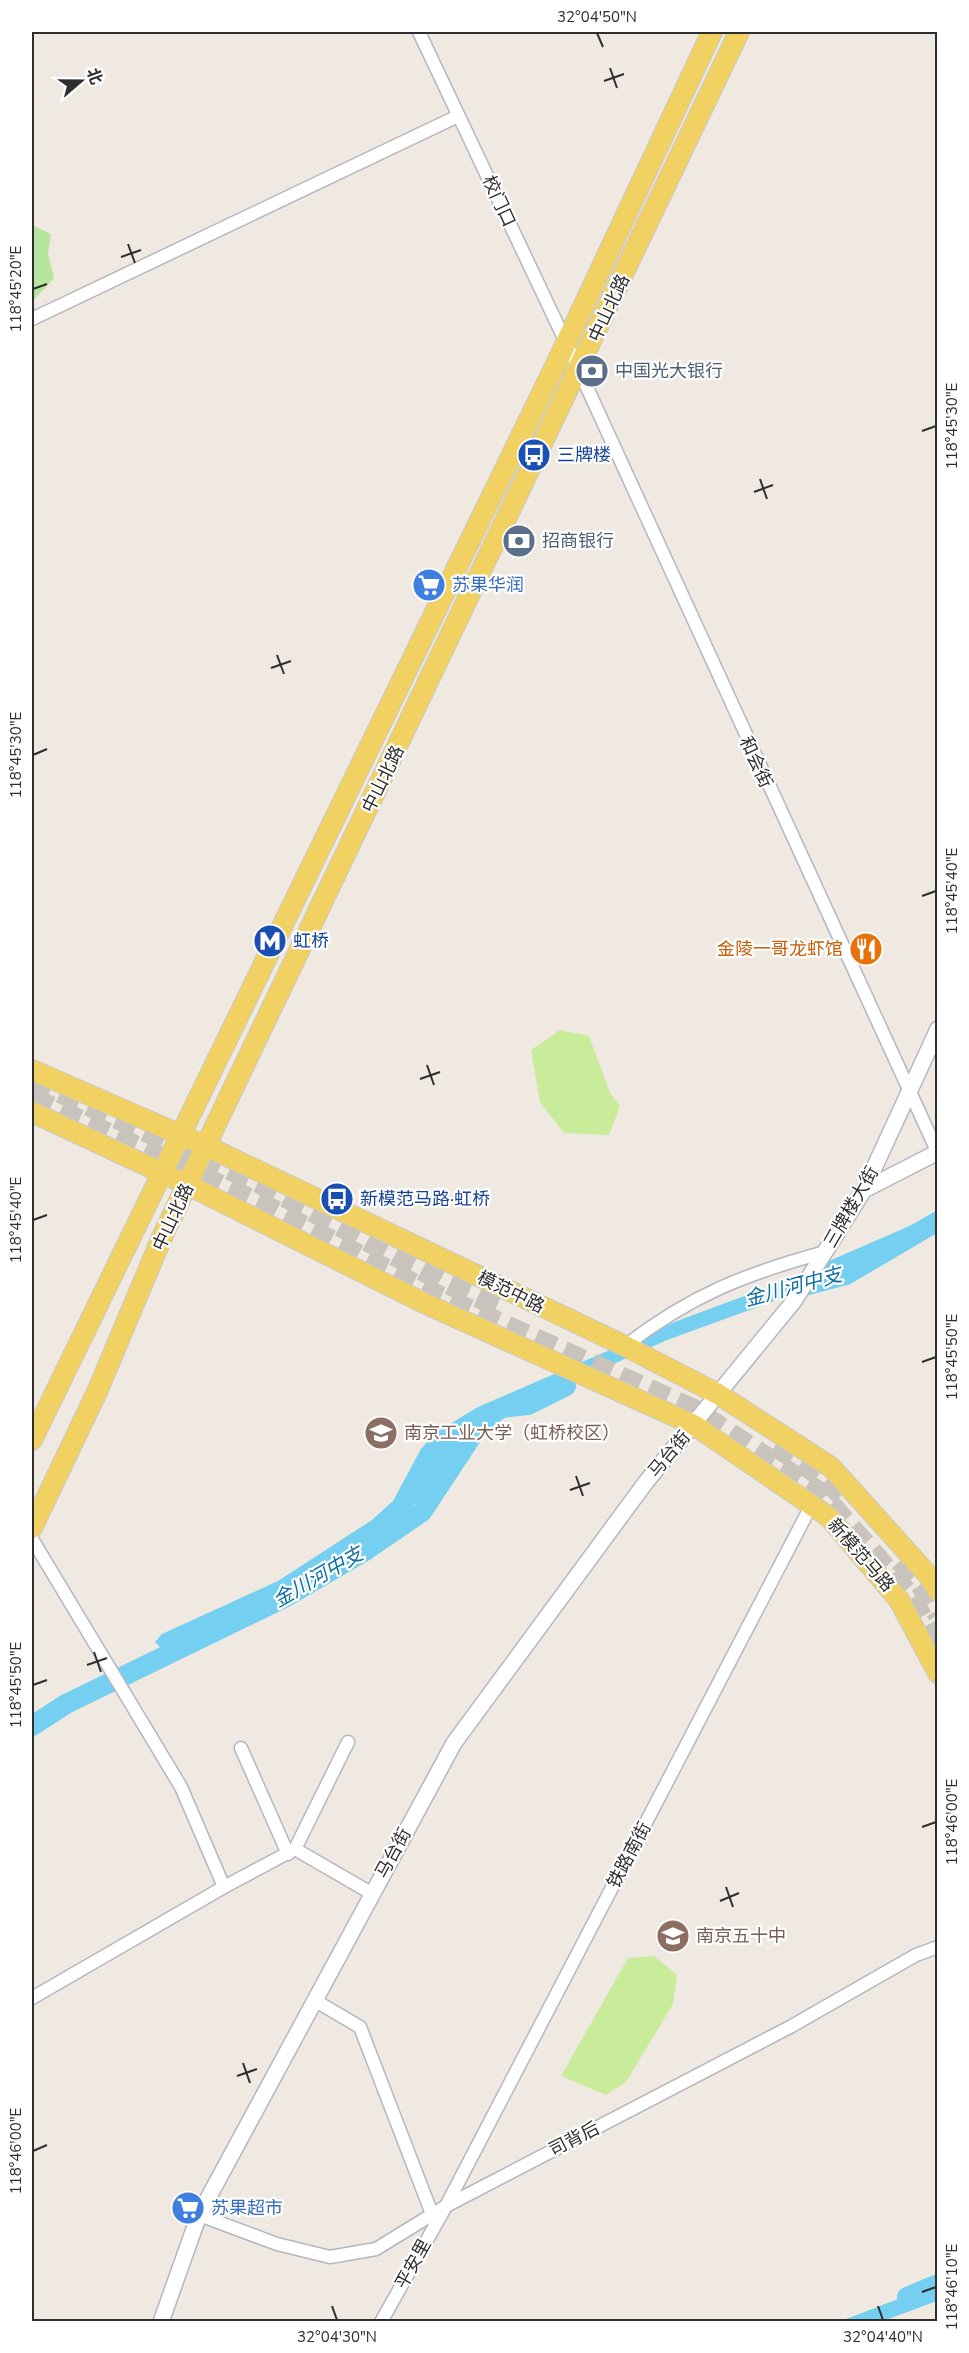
<svg xmlns="http://www.w3.org/2000/svg" width="969" height="2353" font-family="'Nunito Sans','Noto Sans SC',sans-serif">
<rect width="100%" height="100%" fill="#efe9e1"/>
<!-- green -->
<polygon fill="#b6e59e" points="32,225 51,234 48,254 54,278 32,302"/>
<!-- pitch -->
<g fill="#c9ec9a">
<polygon points="560,1030 589,1036 610,1093 620,1106 609,1135 564,1133 540,1102 531,1050"/>
<polygon points="654,1956 677,1975 673,2004 626,2082 606,2095 561,2076 628,1958"/>
</g>
<!-- water -->
<g fill="#75cff0">
<polygon points="937,1214 937,1231 921,1239 774,1301 667,1340 495,1417 465,1443 433,1487 403,1515 296,1585 203,1632 162,1649 155,1642 162,1634 278,1581 372,1520 393,1501 421,1449 435,1433 478,1407 677,1321 774,1285"/>
<polygon points="937,2284 937,2301 883,2321 841,2321"/>
</g>
<g fill="none" stroke-linecap="round" stroke-linejoin="round">
<!-- river -->
<g stroke="#75cff0" stroke-width="20">
<polyline points="792,1289 846,1275 938,1221"/>
<polyline points="32,1726 66,1704 284,1598 365,1551 422,1512 480,1424 501,1408 528,1405 566,1386"/>
<polyline points="907,2297 938,2284"/>
</g>
<!-- trunk-tunnel -->
<g stroke="#c8c4bd" stroke-width="21" stroke-dasharray="21 10" stroke-linecap="butt">
<polyline points="32,1080 259,1183 444,1282 499,1307"/>
<polyline points="32,1098 270,1208 424,1289 693,1409 821,1493 908,1593 938,1644"/>
<polyline points="775,1446 825,1479 846,1500"/>
<polyline points="900,1561 921,1585 938,1615"/>
</g>
<defs>
<g id="minor">
<polyline points="419,32 579,370 938,1153"/>
<polyline points="32,319 458,116"/>
<path d="M625,1346C691,1295 745,1274 825,1252"/>
<polyline points="32,1539 181,1787 224,1887 32,1998"/>
<polyline points="241,1748 288,1854"/>
<polyline points="295,1849 348,1742"/>
<polyline points="224,1887 295,1849 371,1893"/>
<polyline points="314,2000 360,2027 432,2214"/>
<polyline points="199,2215 277,2244 330,2257 376,2249 446,2206 790,2027 916,1955 938,1947"/>
<polyline points="381,2322 446,2206 812,1504"/>
</g>
<g id="tertiary">
<polyline points="864,1190 938,1152"/>
<polyline points="161,2322 199,2215 454,1743 646,1482 794,1301 864,1190 938,1029"/>
</g>
<g id="primary">
<polyline points="32,1070 206,1146 625,1346 718,1394 831,1467 928,1575 938,1591"/>
<polyline points="32,1112 188,1185 424,1303 694,1425 829,1517 899,1600 938,1673"/>
<polyline points="32,1440 558,360 712,32"/>
<polyline points="32,1528 97,1392 163,1235 739,32"/>
</g>
</defs>
<!-- minor casing -->
<use href="#minor" stroke="#b4b7c1" stroke-width="15"/>
<!-- tertiary casing -->
<use href="#tertiary" stroke="#b4b7c1" stroke-width="18"/>
<!-- primary casing -->
<use href="#primary" stroke="#c9c9c9" stroke-width="22"/>
<!-- minor -->
<use href="#minor" stroke="#fff" stroke-width="12"/>
<!-- tertiary -->
<use href="#tertiary" stroke="#fff" stroke-width="15"/>
<!-- primary -->
<use href="#primary" stroke="#f2d163" stroke-width="20"/>
</g>
<!-- ticks -->
<path fill="none" stroke="#2e2e2e" stroke-width="2" d="M597,33L603,47M610,68L617,88M604,81L624,74M128,244L135,263M121,257L141,250M33,289L47,284M922,431L936,426M760,479L767,499M754,492L773,485M277,655L284,674M271,668L291,661M33,755L47,749M922,896L936,891M427,1065L434,1085M420,1079L440,1072M33,1220L47,1215M922,1362L936,1357M576,1476L583,1496M570,1490L590,1483M94,1652L101,1672M87,1665L107,1658M33,1685L47,1680M922,1827L936,1822M726,1887L733,1907M720,1901L739,1893M243,2063L250,2083M237,2076L257,2069M33,2151L47,2145M922,2292L936,2287M332,2306L337,2320M878,2306L883,2320"/>
<!-- icons -->
<defs>
<symbol id="bank-disc" viewBox="-11 -11 22 22"><circle r="9.5" fill="#5c6f8a" stroke="#fff"/><path d="M-6-4H6V4H-6ZM0-2.3a2.3 2.3 0 1 0 0 4.6a2.3 2.3 0 1 0 0-4.6Z" fill="#fff"/></symbol>
<symbol id="bus-disc" viewBox="-11 -11 22 22"><circle r="9.5" fill="#1a4fb4" stroke="#fff"/><path d="M-5-6H5V4H4V6H2V4H-2V6H-4V4H-5ZM-3.5-4V0h7V-4ZM-3.5 1.2v1.5H-2V1.2ZM2 1.2v1.5H3.5V1.2Z" fill="#fff"/></symbol>
<symbol id="supermarket-disc" viewBox="-11 -11 22 22"><circle r="9.5" fill="#3f7fe0" stroke="#fff"/><path d="M-6-5.5h2.5l.6 2H6L4.5 2H-2.5L-4.4-4H-6ZM-1.5 3.2a1.3 1.3 0 1 0 .1 0ZM3 3.2a1.3 1.3 0 1 0 .1 0Z" fill="#fff"/></symbol>
<symbol id="metro-disc" viewBox="-11 -11 22 22"><circle r="9.5" fill="#1a4fb4" stroke="#fff"/><path d="M-5.5 5V-5H-3L0 0L3-5H5.5V5H3V-.5L0 4L-3-.5V5Z" fill="#fff"/></symbol>
<symbol id="restaurant-disc" viewBox="-11 -11 22 22"><circle r="9.5" fill="#e8710a" stroke="#fff"/><path d="M-5-6h1v4h1v-4h1v4h1v-4h1v5L-1.5 .5V6h-2V.5L-5-1ZM5-6V6H3V1.5H1.5Q1.5-4 5-6Z" fill="#fff"/></symbol>
<symbol id="university-disc" viewBox="-11 -11 22 22"><circle r="9.5" fill="#8d6e63" stroke="#fff"/><path d="M0-5L7-2L0 1L-7-2ZM-4 1L0 2.5L4 1V4Q0 6-4 4Z" fill="#fff"/></symbol>
<symbol id="school-disc" viewBox="-11 -11 22 22"><circle r="9.5" fill="#8d6e63" stroke="#fff"/><path d="M0-5L7-2L0 1L-7-2ZM-4 1L0 2.5L4 1V4Q0 6-4 4Z" fill="#fff"/></symbol>
</defs>
<g fill-rule="evenodd">
<use href="#bank-disc" x="573" y="352" width="38" height="38"/>
<use href="#bus-disc" x="515" y="436" width="38" height="38"/>
<use href="#bank-disc" x="500" y="522" width="38" height="38"/>
<use href="#supermarket-disc" x="410" y="566" width="38" height="38"/>
<use href="#metro-disc" x="251" y="922" width="38" height="38"/>
<use href="#restaurant-disc" x="847" y="930" width="38" height="38"/>
<use href="#bus-disc" x="318" y="1180" width="38" height="38"/>
<use href="#university-disc" x="362" y="1414" width="38" height="38"/>
<use href="#school-disc" x="654" y="1917" width="38" height="38"/>
<use href="#supermarket-disc" x="169" y="2189" width="38" height="38"/>
</g>
<g text-anchor="middle" dominant-baseline="central" stroke-width="4.5" stroke-linejoin="round" paint-order="stroke">
<!-- street labels -->
<g font-size="18" fill="#2e2e2e" stroke="#fff">
<text transform="translate(499 201) rotate(65)">校门口</text>
<text transform="translate(609 308) rotate(-65)">中山北路</text>
<text transform="translate(756 762) rotate(65)">和会街</text>
<text transform="translate(383 779) rotate(-64)">中山北路</text>
<text transform="translate(851 1207) rotate(-60)">三牌楼大街</text>
<text transform="translate(173 1217) rotate(-65)">中山北路</text>
<text transform="translate(511 1292) rotate(26)">模范中路</text>
<text transform="translate(669 1454) rotate(-50)">马台街</text>
<text transform="translate(861 1555) rotate(49)">新模范马路</text>
<text transform="translate(393 1853) rotate(-61)">马台街</text>
<text transform="translate(629 1855) rotate(-62)">铁路南街</text>
<text transform="translate(574 2139) rotate(-27)">司背后</text>
<text transform="translate(413 2264) rotate(-61)">平安里</text>
</g>
<!-- service labels -->
<g font-size="18" fill="#4e5e75" stroke="#fff" text-anchor="start">
<text x="615" y="371">中国光大银行</text>
<text x="542" y="541">招商银行</text>
</g>
<!-- transit labels -->
<g font-size="18" fill="#164399" stroke="#fff" text-anchor="start">
<text x="557" y="455">三牌楼</text>
<text x="293" y="941">虹桥</text>
<text x="360" y="1199">新模范马路·虹桥</text>
</g>
<!-- shop labels -->
<g font-size="18" fill="#366cbe" stroke="#fff" text-anchor="start">
<text x="452" y="585">苏果华润</text>
<text x="211" y="2208">苏果超市</text>
</g>
<!-- food labels -->
<g font-size="18" fill="#c56008" stroke="#fff" text-anchor="end">
<text x="843" y="949">金陵一哥龙虾馆</text>
</g>
<!-- education labels -->
<g font-size="18" fill="#785e54" stroke="#fff" text-anchor="start">
<text x="404" y="1433">南京工业大学（虹桥校区）</text>
<text x="696" y="1936">南京五十中</text>
</g>
<!-- water labels -->
<g font-size="20" font-style="italic" fill="#0d6fa3" stroke="#fff">
<text transform="translate(793 1287) rotate(-15)">金川河中支</text>
<text transform="translate(318 1577) rotate(-30)">金川河中支</text>
</g>
</g>
<!-- border -->
<rect width="969" height="2353" fill="none" stroke="#ffffff" stroke-width="66"/>
<!-- north arrow -->
<g transform="translate(81 81) rotate(70)" stroke="#ffffff" stroke-width="4.5" paint-order="stroke">
<path d="M0-4.5L10 22L0 15L-10 22Z" fill="#2e2e2e"/>
<text y="-9" font-size="16" font-weight="bold" text-anchor="middle" fill="#2e2e2e">北</text>
</g>
<rect x="33" y="33" width="903" height="2287" fill="none" stroke="#2e2e2e" stroke-width="2"/>
<g font-size="15" text-anchor="middle" fill="#2e2e2e">
<text x="597" y="22">32°04'50"N</text>
<text transform="translate(16 289) rotate(-90)" y="5">118°45'20"E</text>
<text transform="translate(952 426) rotate(-90)" y="5">118°45'30"E</text>
<text transform="translate(16 755) rotate(-90)" y="5">118°45'30"E</text>
<text transform="translate(952 891) rotate(-90)" y="5">118°45'40"E</text>
<text transform="translate(16 1220) rotate(-90)" y="5">118°45'40"E</text>
<text transform="translate(952 1357) rotate(-90)" y="5">118°45'50"E</text>
<text transform="translate(16 1685) rotate(-90)" y="5">118°45'50"E</text>
<text transform="translate(952 1822) rotate(-90)" y="5">118°46'00"E</text>
<text transform="translate(16 2151) rotate(-90)" y="5">118°46'00"E</text>
<text transform="translate(952 2287) rotate(-90)" y="5">118°46'10"E</text>
<text x="337" y="2342">32°04'30"N</text>
<text x="883" y="2342">32°04'40"N</text>
</g>
</svg>
